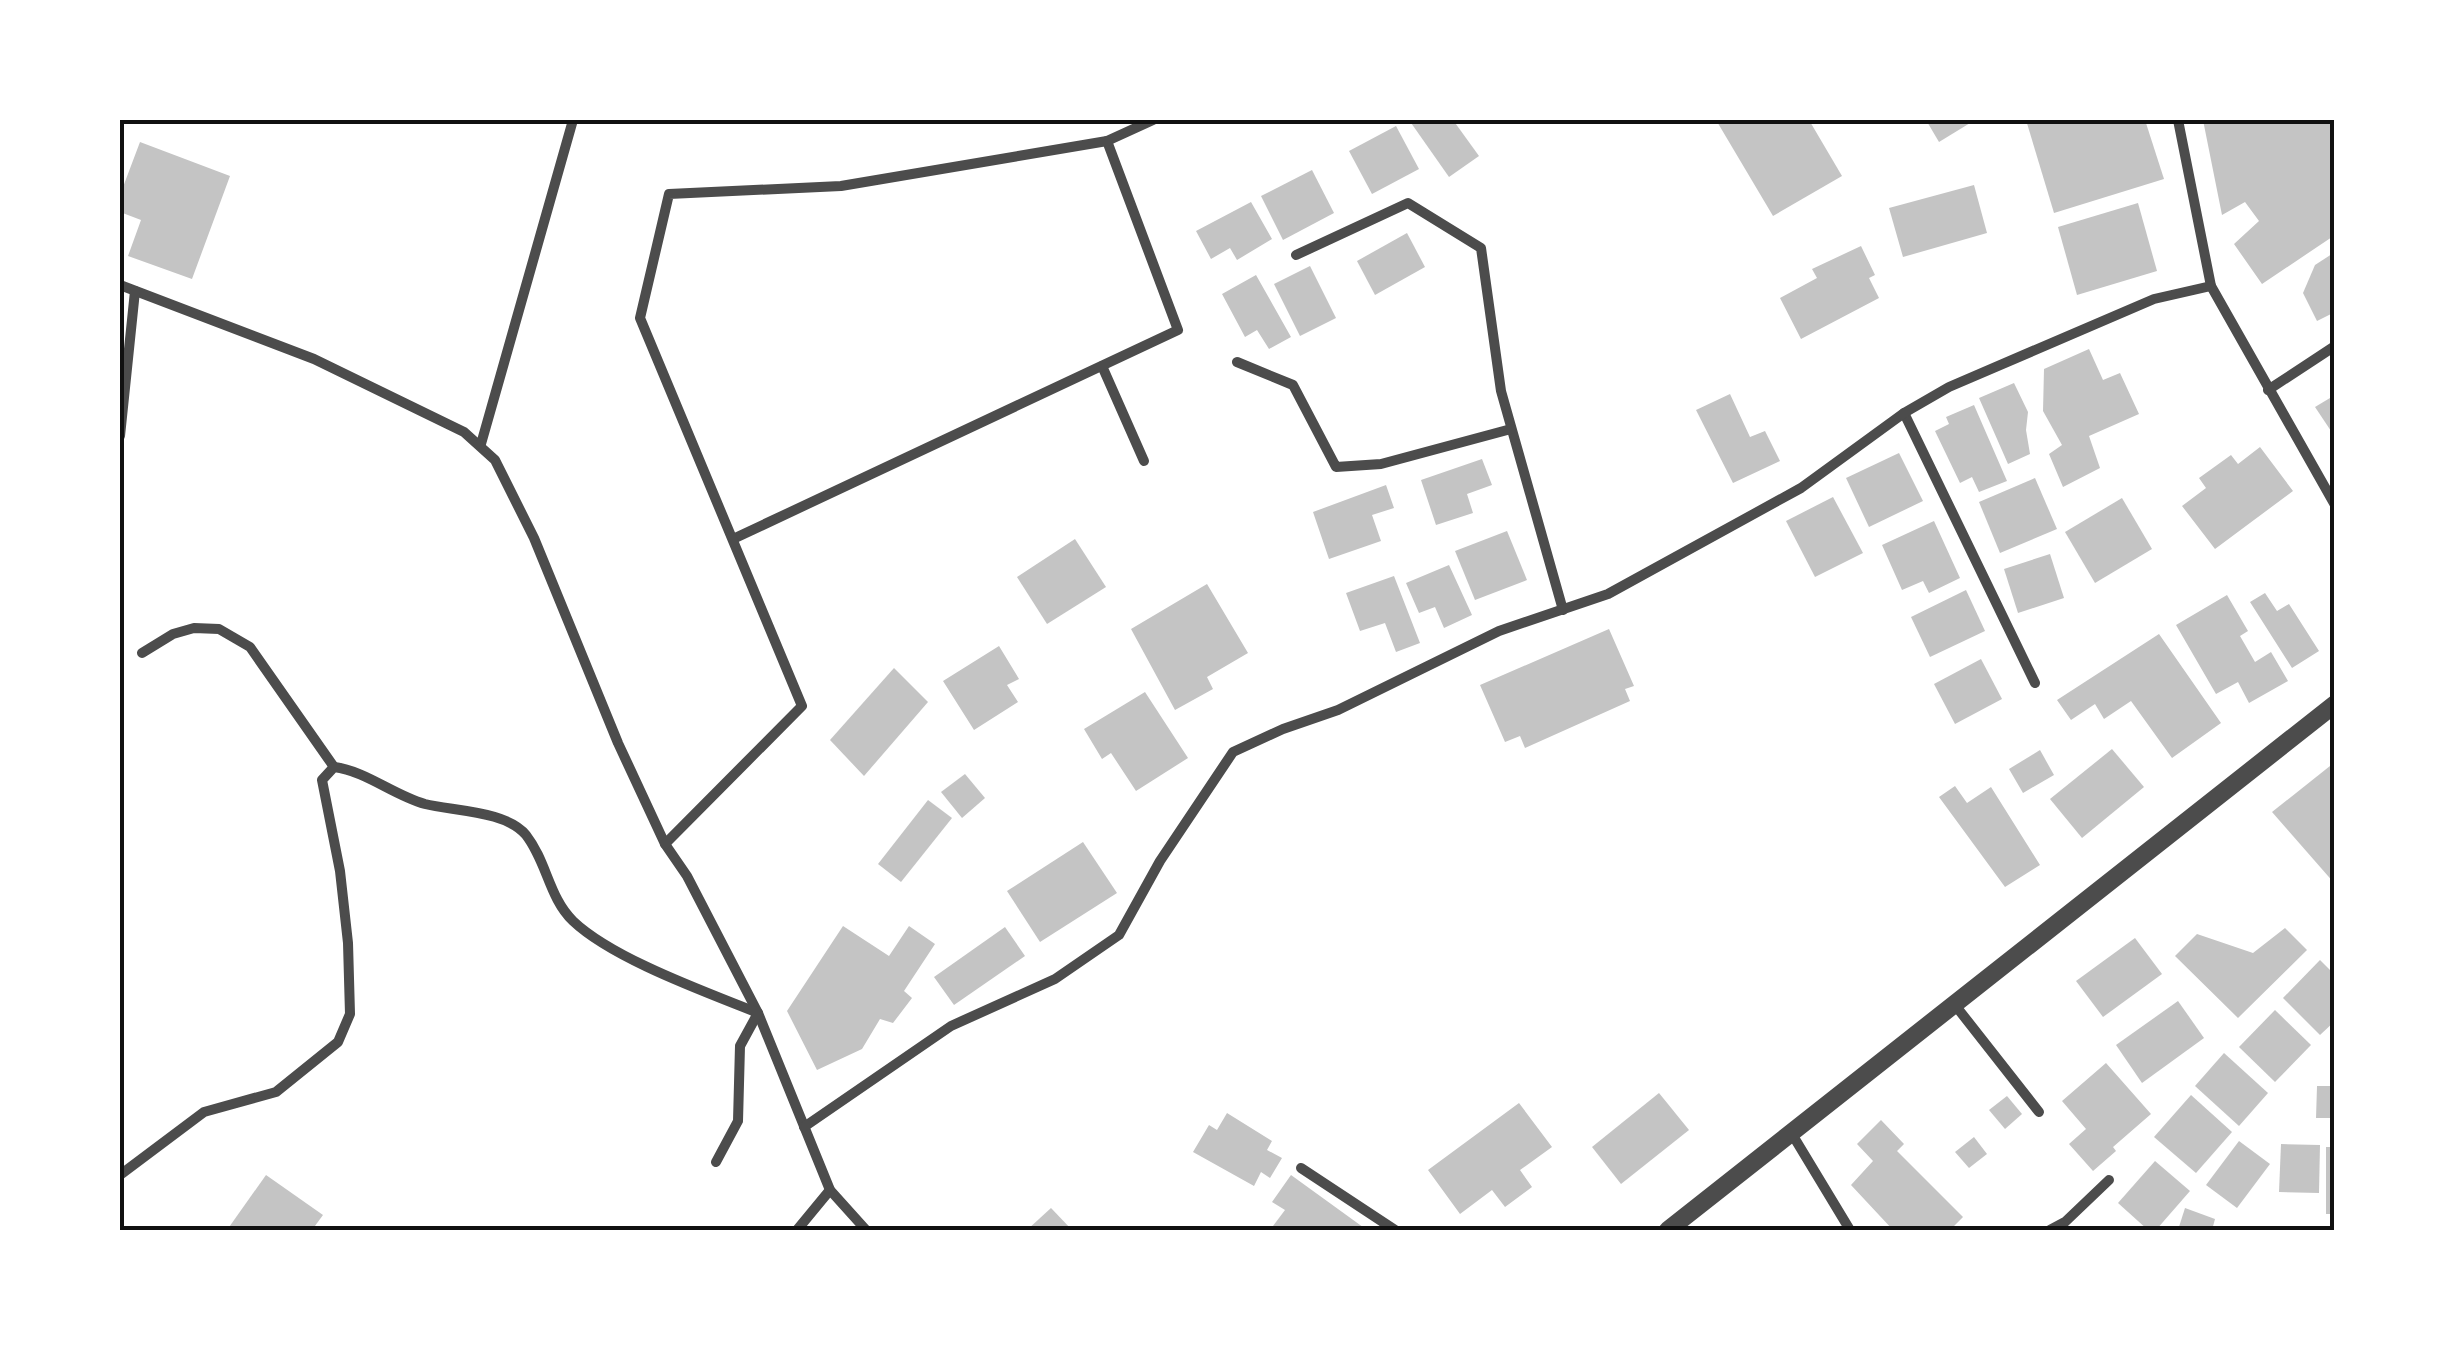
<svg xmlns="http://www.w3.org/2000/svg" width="2455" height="1350" font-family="'Source Serif 4',serif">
<rect width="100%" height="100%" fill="#fff"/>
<!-- building -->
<g fill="#c4c4c4">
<polygon points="1409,120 1453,120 1479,156 1449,177"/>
<polygon points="1716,120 1809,120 1842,176 1773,216"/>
<polygon points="1926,120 1975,120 1939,142"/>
<polygon points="2026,120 2145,120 2164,179 2054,213"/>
<polygon points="2203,120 2335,120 2335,235 2262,284 2234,244 2259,221 2245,202 2222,215"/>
<polygon points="1396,126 1419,169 1372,194 1349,151"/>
<polygon points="140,142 230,176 192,279 128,256 141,220 120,212 120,195"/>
<polygon points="1312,170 1334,213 1283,240 1261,196"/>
<polygon points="1974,185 1987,233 1903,257 1889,208"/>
<polygon points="1251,202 1272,239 1237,260 1230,248 1211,259 1196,231"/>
<polygon points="2138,203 2157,271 2077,295 2058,227"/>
<polygon points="1407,233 1425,267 1375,295 1357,261"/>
<polygon points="1861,246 1875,275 1869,278 1879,298 1801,339 1780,298 1817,278 1812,269"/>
<polygon points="2335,252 2335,312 2317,321 2303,293 2315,265"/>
<polygon points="1310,266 1336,318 1300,336 1274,284"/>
<polygon points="1256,275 1291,337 1269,349 1257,330 1245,337 1222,294"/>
<polygon points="2089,349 2103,380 2120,373 2139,414 2089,436 2100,468 2063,487 2049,454 2062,445 2043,411 2044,369"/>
<polygon points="2014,383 2028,412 2026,430 2030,454 2008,464 1979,398"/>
<polygon points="1730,394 1750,437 1765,431 1780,461 1733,483 1696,410"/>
<polygon points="2335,395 2335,437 2315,407"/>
<polygon points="1974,405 2007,481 1979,492 1972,477 1960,483 1935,431 1949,424 1946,417"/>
<polygon points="2260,447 2293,491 2215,549 2182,506 2206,488 2199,478 2231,455 2238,464"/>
<polygon points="1899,453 1923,501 1869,527 1846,478"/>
<polygon points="1482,459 1492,485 1467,494 1473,513 1436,525 1421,480"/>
<polygon points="2035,478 2057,529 2000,553 1979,502"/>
<polygon points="1386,485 1394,508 1372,515 1381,541 1329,559 1313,512"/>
<polygon points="1833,497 1863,553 1815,577 1786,521"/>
<polygon points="2122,498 2152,549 2095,583 2065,532"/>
<polygon points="1934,521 1960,578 1929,593 1923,581 1902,590 1882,545"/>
<polygon points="1507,531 1527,580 1475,600 1455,551"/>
<polygon points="1075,539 1106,587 1047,624 1017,577"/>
<polygon points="2050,554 2064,598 2018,613 2004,569"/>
<polygon points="1449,565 1472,615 1444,628 1435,607 1419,613 1406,583"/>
<polygon points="1394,576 1420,643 1396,652 1385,623 1360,631 1346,593"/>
<polygon points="1207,584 1248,653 1207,677 1213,689 1175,710 1131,629"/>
<polygon points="1966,590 1985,631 1930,657 1911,617"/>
<polygon points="2265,593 2277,611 2289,604 2319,651 2292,668 2250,602"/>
<polygon points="2227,595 2248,631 2240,636 2255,662 2271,652 2288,681 2249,703 2238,682 2216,694 2176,625"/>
<polygon points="1609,629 1634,686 1625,689 1630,701 1525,748 1520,736 1505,742 1480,685"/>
<polygon points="2159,634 2221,723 2172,758 2131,701 2104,719 2095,704 2071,720 2057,700"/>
<polygon points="999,646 1019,679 1007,685 1018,702 974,730 943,681"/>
<polygon points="1981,659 2002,699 1955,724 1934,684"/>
<polygon points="894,668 928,702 864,776 830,740"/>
<polygon points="1145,692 1188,758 1136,791 1111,753 1102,759 1084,729"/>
<polygon points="2112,749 2144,787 2082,838 2050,799"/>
<polygon points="2040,750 2054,775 2023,793 2009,769"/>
<polygon points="2335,762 2335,884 2272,812"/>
<polygon points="965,774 985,798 962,818 941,792"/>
<polygon points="1955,786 1967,803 1991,787 2040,865 2005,887 1939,797"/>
<polygon points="928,800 952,818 901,882 878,864"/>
<polygon points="1083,842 1117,893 1040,942 1007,891"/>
<polygon points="843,926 889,956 909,926 935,944 904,991 912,998 893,1023 880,1019 862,1049 817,1070 787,1011"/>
<polygon points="1005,927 1025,956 954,1005 934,977"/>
<polygon points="2285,928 2307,950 2238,1018 2175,956 2197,934 2253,953"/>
<polygon points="2135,938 2162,974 2103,1017 2076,981"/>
<polygon points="2320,960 2335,975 2335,1021 2320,1035 2283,998"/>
<polygon points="2178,1001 2204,1038 2142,1083 2116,1045"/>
<polygon points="2275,1010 2311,1045 2275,1082 2239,1047"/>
<polygon points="2224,1053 2268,1093 2239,1126 2195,1086"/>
<polygon points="2106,1063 2151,1114 2113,1147 2116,1151 2093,1171 2069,1144 2086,1129 2062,1101"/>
<polygon points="2317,1086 2335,1086 2335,1118 2316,1118"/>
<polygon points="1659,1093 1689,1130 1621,1184 1592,1147"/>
<polygon points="2191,1095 2232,1132 2196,1173 2154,1137"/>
<polygon points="2007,1096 2022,1114 2005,1129 1989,1110"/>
<polygon points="1519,1103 1552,1147 1520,1170 1532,1187 1505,1207 1492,1190 1460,1214 1428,1170"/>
<polygon points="1227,1113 1272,1141 1267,1150 1282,1158 1270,1178 1261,1172 1254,1186 1193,1152 1209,1125 1217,1130"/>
<polygon points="1881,1120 1904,1144 1897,1151 1963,1217 1950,1230 1893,1230 1851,1185 1873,1161 1857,1144"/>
<polygon points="1974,1137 1987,1154 1969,1168 1955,1152"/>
<polygon points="2239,1141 2270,1164 2237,1208 2206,1185"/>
<polygon points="2281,1144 2320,1145 2319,1193 2279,1192"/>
<rect x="2326" y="1147" width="9" height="67"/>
<polygon points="2155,1161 2190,1191 2156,1230 2148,1230 2118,1203"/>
<polygon points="266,1175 323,1215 312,1230 227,1230"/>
<polygon points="1291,1175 1367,1230 1270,1230 1285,1210 1272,1202"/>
<polygon points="1051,1208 1072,1230 1027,1230"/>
<polygon points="2185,1208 2215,1219 2212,1230 2178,1230"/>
</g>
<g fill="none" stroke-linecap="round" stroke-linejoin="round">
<!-- minor -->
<g stroke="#4c4c4c" stroke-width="10">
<polyline points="2178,120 2211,286 2335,505"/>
<polyline points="1296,255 1408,203 1481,248 1501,391 1563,610"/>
<polyline points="120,285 314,359 464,432 495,460 534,538 618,743 665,844 687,876 758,1013 830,1190 866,1230"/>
<polyline points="1237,362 1293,385 1336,467 1381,464 1511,429"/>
<polyline points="1102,366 1144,461"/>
<polyline points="2268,390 2335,346"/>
<polyline points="1904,413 2035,683"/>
<polyline points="120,436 135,291"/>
<polyline points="481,444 573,120"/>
<polyline points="733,539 1178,330 1107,141"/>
<polyline points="142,653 173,634 194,628 219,629 250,647 334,767"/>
<polyline points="665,844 802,706 640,318 669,194 841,186 1107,141 1153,120"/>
<polyline points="1955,1005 2039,1112"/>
<polyline points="804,1127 951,1026 1055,979 1119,935 1160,861 1233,752 1283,729 1338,710 1499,631 1608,594 1801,488 1904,413 1949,387 2154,299 2211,286"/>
<polyline points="1792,1134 1850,1230"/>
<polyline points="1301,1168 1395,1230"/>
<path d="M120,1175L204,1112L276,1092L338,1042L350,1014L348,943L340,871L322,780L334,767C366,771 393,795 425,804C453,811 507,811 526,835C547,862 549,898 573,921C613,959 706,992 758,1013L740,1046L738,1121L716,1162"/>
<polyline points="797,1230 830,1190"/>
<polyline points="2050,1230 2065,1222 2109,1180"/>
</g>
<!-- tertiary -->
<polyline stroke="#4c4c4c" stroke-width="18" points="1668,1230 2335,704"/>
</g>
<!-- border -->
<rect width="2455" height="1350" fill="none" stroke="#ffffff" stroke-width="245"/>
<rect x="122" y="122" width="2210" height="1106" fill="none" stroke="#111" stroke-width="4"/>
</svg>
